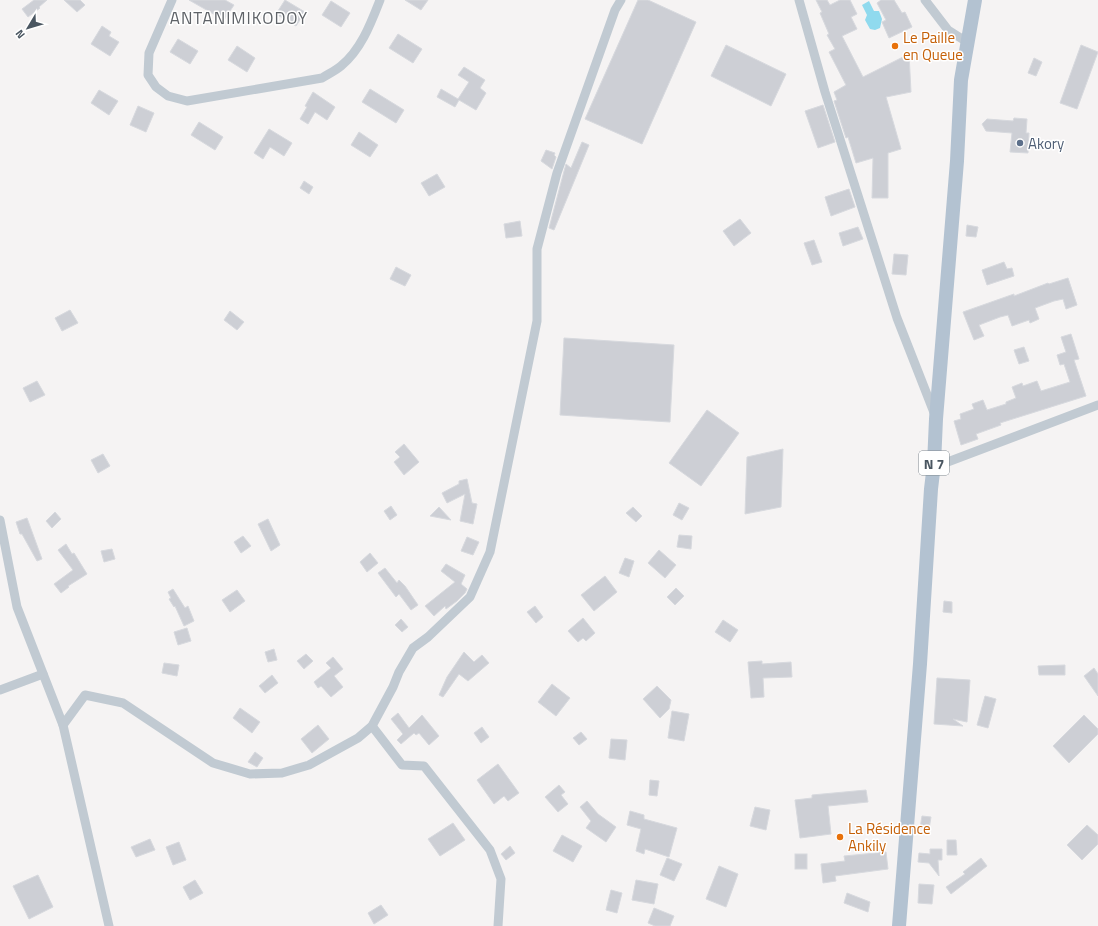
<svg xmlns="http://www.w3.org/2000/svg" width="1098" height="926" font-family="'Titillium Web',sans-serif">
<rect width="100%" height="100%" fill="#f5f3f3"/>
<!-- water -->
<polygon fill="#90daee" points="869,1 874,11 879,11 882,19 880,28 875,30 870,29 865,20 867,15 862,5"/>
<!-- building -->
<g fill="#cdcfd5" stroke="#d7d9de">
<polygon points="34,0 47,0 39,7 40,8 28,17 22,9"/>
<polygon points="64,0 80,0 85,5 77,12"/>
<polygon points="189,0 225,0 234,5 224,20"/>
<polygon points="285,0 305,12 296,26 276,14"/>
<polygon points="405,0 428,0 421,10"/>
<polygon points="638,0 648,0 696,22 642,144 585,119"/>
<polygon points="816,0 827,0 830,5 840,0 850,0 857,14 851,17 857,29 842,36 863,77 909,54 911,92 886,97 901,149 888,153 888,198 872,198 873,158 856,163 848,137 846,138 834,101 837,100 834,92 846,85 829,52 835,49 827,35 829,34 820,13 822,12"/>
<polygon points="881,0 894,0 902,13 905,12 912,27 889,38 882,22 886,20 877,3"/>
<polygon points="331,1 350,13 341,27 322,15"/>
<polygon points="102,26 111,32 109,36 119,42 110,56 91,44"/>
<polygon points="398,34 422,49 413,63 389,48"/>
<polygon points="178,39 198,51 190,64 170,52"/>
<polygon points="726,45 786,74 771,106 711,76"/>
<polygon points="1081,45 1098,52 1077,109 1060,103"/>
<polygon points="237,46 255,58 247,72 228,60"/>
<polygon points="1034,58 1042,62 1036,76 1028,73"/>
<polygon points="464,67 485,80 480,88 486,93 476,110 459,100 455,107 437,97 441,89 458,99 469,82 458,75"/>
<polygon points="370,89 404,110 396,123 362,102"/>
<polygon points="99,90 118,101 109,115 91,103"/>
<polygon points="313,92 335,107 327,120 315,112 308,124 300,119 307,107 305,106"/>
<polygon points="823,105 835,142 818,148 805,111"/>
<polygon points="138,106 154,113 146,132 130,125"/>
<polygon points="1014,118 1027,119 1026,133 1029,133 1028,153 1010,152 1012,133 986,131 982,124 987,119 1013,121"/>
<polygon points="199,122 223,137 215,150 191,135"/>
<polygon points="269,129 292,143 284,156 270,147 263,159 254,153"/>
<polygon points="359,132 378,145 370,157 351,145"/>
<polygon points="582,142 589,145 554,230 549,228 563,175 566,164 571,168"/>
<polygon points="546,150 555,153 554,155 556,157 552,169 541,161"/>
<polygon points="437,174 445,187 429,196 421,183"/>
<polygon points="304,181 313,187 309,194 300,188"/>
<polygon points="849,189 855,207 831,216 825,197"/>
<polygon points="740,219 751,233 734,246 723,231"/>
<polygon points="520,221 522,236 506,238 504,224"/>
<polygon points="967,225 978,227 976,237 966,236"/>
<polygon points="858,227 863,239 843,246 839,233"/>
<polygon points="814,240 822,262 812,265 804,243"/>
<polygon points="894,254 908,255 906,275 892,274"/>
<polygon points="1004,262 1007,269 1012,268 1014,276 987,285 982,270"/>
<polygon points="396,267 411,275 405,286 390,279"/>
<polygon points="1068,278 1077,305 1066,309 1063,299 1054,301 1035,308 1039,319 1030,323 1029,320 1012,326 1008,315 1000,317 979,325 984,336 974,340 963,312 1014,294 1014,296 1048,283 1049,284"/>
<polygon points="70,310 78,323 62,331 55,318"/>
<polygon points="230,311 244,322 237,330 224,320"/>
<polygon points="1071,334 1079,359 1074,360 1086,396 1000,423 1001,425 976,434 978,439 961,445 954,421 961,419 960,414 974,409 972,404 983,400 987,410 1006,404 1006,402 1016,398 1012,387 1022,383 1023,386 1037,381 1041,391 1070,382 1064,364 1060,365 1057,355 1066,352 1061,337"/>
<polygon points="564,338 674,345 670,422 560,415"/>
<polygon points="1024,347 1029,361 1019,364 1014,350"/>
<polygon points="37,381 45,395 30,402 23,388"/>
<polygon points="707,410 739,433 701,486 669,463"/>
<polygon points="404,444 419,462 404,475 394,462 400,457 395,452"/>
<polygon points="783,449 781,507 745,514 747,457"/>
<polygon points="103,454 110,466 98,473 91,460"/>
<polygon points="467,479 472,503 477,504 473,524 460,521 465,494 447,503 442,493 459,484 459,481"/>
<polygon points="679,503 689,508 682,520 673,515"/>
<polygon points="391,506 397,515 390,520 384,511"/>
<polygon points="439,507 451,520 430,516"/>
<polygon points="633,507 642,516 636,522 626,513"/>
<polygon points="55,512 61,519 52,528 46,521"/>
<polygon points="27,518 42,559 37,561 22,534 20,534 16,522"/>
<polygon points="268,519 280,545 271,551 258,524"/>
<polygon points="679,535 692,536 691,549 677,547"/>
<polygon points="243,536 251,546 241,553 234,542"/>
<polygon points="467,537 479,542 473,555 461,551"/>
<polygon points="66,544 72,554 74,553 87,574 68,586 69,587 61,593 54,584 73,570 58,550"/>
<polygon points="112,549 115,559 104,562 101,551"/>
<polygon points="659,550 676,565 665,578 648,563"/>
<polygon points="370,553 378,563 367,572 360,562"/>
<polygon points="625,558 634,561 629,577 619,573"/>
<polygon points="446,564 465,575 461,584 467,589 465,593 457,601 446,609 445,606 434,616 425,606 455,582 441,571"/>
<polygon points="385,568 397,583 399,580 405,586 418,605 411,610 399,594 396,597 378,573"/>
<polygon points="605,576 617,592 594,611 581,595"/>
<polygon points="676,588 684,596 675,605 667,597"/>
<polygon points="173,589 185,608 188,606 194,621 184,626 175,606 174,607 169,599 171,598 168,592"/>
<polygon points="237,590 245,601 230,612 222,600"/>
<polygon points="944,601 952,602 952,613 943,612"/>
<polygon points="535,606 543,617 536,623 527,612"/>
<polygon points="583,618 595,633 586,641 583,638 578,642 568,631"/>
<polygon points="401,619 408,627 402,632 395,625"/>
<polygon points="723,620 738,630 730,642 715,632"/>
<polygon points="187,628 191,641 178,645 174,632"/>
<polygon points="274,649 277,660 268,662 265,652"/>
<polygon points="464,652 474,662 482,655 489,663 468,681 459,674 443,697 439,695 447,677"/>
<polygon points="306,654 313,661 304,669 297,661"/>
<polygon points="333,657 343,669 334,676 343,687 331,697 321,686 318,688 314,682 331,668 326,663"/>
<polygon points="762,661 762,664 791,662 792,677 763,678 764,697 751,698 748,662"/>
<polygon points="164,663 179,665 177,676 162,673"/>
<polygon points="1065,665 1065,675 1039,675 1038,666"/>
<polygon points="1094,668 1098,674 1098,696 1084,676"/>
<polygon points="272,675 278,683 265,693 259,686"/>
<polygon points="937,678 970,680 967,722 953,719 963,726 934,724"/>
<polygon points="552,684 570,698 556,716 538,702"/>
<polygon points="657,686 671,700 669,709 660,718 643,699"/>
<polygon points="985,696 996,699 988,728 977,725"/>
<polygon points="240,708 260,722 252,733 233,718"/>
<polygon points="672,711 689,714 684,741 668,738"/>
<polygon points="398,713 409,728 422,715 439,736 429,745 419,733 416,735 414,733 401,744 397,740 403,734 391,719"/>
<polygon points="1084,715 1098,729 1098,734 1069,763 1053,746"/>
<polygon points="318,725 329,739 312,753 301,739"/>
<polygon points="482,727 489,737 481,743 474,733"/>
<polygon points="581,732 587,739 579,745 573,738"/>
<polygon points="611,739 627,740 625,760 609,758"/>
<polygon points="255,752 263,758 257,767 248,762"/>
<polygon points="498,764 519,793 508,801 504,796 494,804 477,780"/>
<polygon points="650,780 659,781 657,796 649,795"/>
<polygon points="559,785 565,792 561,795 568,804 558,812 545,797"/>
<polygon points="866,790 868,802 828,806 831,834 800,838 795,800 812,798 812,795"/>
<polygon points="587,801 598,814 616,827 606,842 586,828 591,821 580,807"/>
<polygon points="755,807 770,810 766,830 750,826"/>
<polygon points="630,811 644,815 644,819 677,828 669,857 645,849 644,854 636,851 641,829 627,825"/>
<polygon points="922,816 931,817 929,829 920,828"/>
<polygon points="453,823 465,840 440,856 428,839"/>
<polygon points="1087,825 1098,835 1098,844 1082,860 1067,845"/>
<polygon points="562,835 582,846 573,862 553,851"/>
<polygon points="150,839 155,850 136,857 131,847"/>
<polygon points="947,840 956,840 957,855 947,855"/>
<polygon points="179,842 186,860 173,865 166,847"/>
<polygon points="510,846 515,853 506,860 501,854"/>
<polygon points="930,849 942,849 942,860 938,860 939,876 929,863 918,862 919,853 930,854"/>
<polygon points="886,852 888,869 835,876 836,881 823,883 821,864 845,861 844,856"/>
<rect x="795" y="854" width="12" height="15"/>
<polygon points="667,858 682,864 674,881 660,875"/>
<polygon points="981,858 987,866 951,894 946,887 965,874 963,872"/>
<polygon points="719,866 738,874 726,907 706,899"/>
<polygon points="38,875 53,907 29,919 13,886"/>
<polygon points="195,880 203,893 190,900 183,887"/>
<polygon points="636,880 658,884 654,904 632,900"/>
<polygon points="919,884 934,885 932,904 918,903"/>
<polygon points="611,890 622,893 617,913 606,910"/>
<polygon points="847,893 870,902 868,912 844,903"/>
<polygon points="381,905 388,915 374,924 368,913"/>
<polygon points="654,908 674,916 670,926 655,926 648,923"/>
</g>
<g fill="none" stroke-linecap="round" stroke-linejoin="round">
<!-- minor -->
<g stroke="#c1cad2" stroke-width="9">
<path d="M172,0L149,53L148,75L156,87L168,96L187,101L322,78C328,74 335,71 341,66C361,50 371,23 380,0"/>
<polyline points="799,0 825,92 897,318 935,415"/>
<polyline points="925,0 948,30 967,42"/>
<polyline points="934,464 945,463 1098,405"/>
<polyline points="0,520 17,607 63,725 109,926"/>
<polyline points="0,690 43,674"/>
<polyline points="63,725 85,695 123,703 213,763 250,774 282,773 309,765 358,738 372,726 393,687 399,672 413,648 428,637 470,597 490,552 537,321 537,249 557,173 615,10 621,0"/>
<polyline points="372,726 402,765 424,766 490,850 501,879 498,926"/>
</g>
<!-- primary -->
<polyline stroke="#b3c2d1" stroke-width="14" points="899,926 920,664 931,489 934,464 936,419 957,161 961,80 975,0"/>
</g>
<!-- markers -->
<g fill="#e8710a" stroke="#fff" stroke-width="1.5">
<circle cx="895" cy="46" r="4"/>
<circle cx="840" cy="837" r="4"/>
</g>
<circle fill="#5c6f8a" stroke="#fff" stroke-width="1.5" cx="1020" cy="143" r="4"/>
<g text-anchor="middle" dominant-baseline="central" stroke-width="3" stroke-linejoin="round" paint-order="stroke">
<!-- shield labels -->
<rect fill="#fff" stroke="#808990" stroke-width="1" x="919" y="451" width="30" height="24" rx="3"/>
<g font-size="14" font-weight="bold" fill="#4a5661">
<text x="934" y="463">N 7</text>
</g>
<!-- food labels -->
<g font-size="15" fill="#c56008" stroke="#fff" text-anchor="start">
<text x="903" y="37">Le Paille<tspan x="903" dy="17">en Queue</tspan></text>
<text x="848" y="828">La Résidence<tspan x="848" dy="17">Ankily</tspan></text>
</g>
<!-- service labels -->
<g font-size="15" fill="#4e5e75" stroke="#fff" text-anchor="start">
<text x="1028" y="143">Akory</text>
</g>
<!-- quarter labels -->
<g font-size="17" letter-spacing="1" fill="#5f6368" stroke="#fff">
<text x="239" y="18">ANTANIMIKODOY</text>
</g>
</g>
<!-- north arrow -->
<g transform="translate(28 28) rotate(232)" stroke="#ffffff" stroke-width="3" paint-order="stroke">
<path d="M0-3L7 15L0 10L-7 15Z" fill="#4a5661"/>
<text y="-6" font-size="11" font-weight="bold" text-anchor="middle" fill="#4a5661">N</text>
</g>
</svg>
